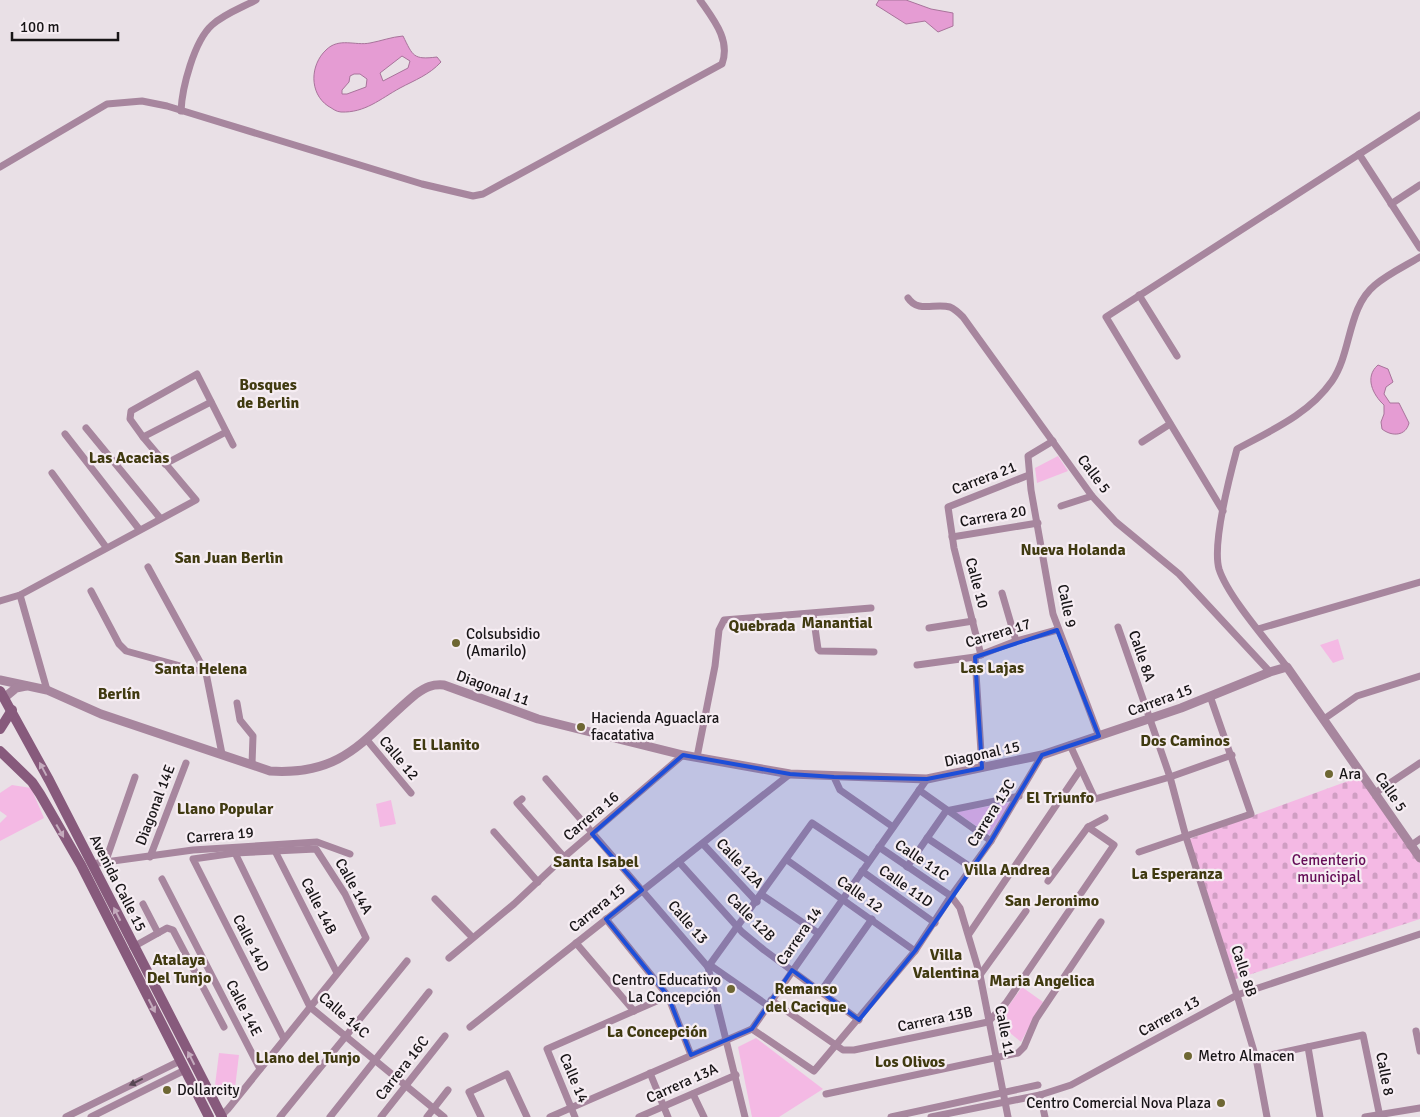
<svg xmlns="http://www.w3.org/2000/svg" width="1420" height="1117" font-family="Signika,sans-serif">
<defs>
<pattern id="cemetery-stones" width="16" height="16" patternUnits="userSpaceOnUse" patternTransform="scale(1.25)"><rect width="16" height="16" fill="#f4b9e4"/><path d="M2 7V4a2 2 0 0 1 4 0v3zM10 15v-3a2 2 0 0 1 4 0v3z" fill="#d09ec3"/></pattern>
</defs>
<rect width="100%" height="100%" fill="#e9e0e6"/>
<!-- green -->
<g fill="#f4b9e4">
<polygon points="1058,456 1068,471 1037,483 1035,468"/>
<polygon points="1338,639 1344,659 1333,663 1320,645"/>
<polygon points="12,785 31,788 44,818 0,841 0,823 7,816 0,811 0,793"/>
<polygon points="391,800 396,824 380,827 376,804"/>
<polygon points="1012,802 989,835 956,812"/>
<polygon points="1022,987 1043,1002 1021,1042 997,1022"/>
<polygon points="756,1038 823,1089 779,1117 752,1117 738,1047"/>
<polygon points="219,1053 239,1055 235,1088 215,1085"/>
</g>
<!-- cemetery -->
<polygon fill="url(#cemetery-stones)" points="1359,777 1420,863 1420,919 1233,980 1189,839"/>
<!-- water -->
<g fill="#e59cd3" stroke="#a8749b" fill-rule="evenodd">
<polygon points="879,0 906,0 931,9 953,13 953,26 938,32 925,21 906,24 876,5"/>
<path d="M403,36C413,56 413,60 437,57L441,62C429,75 415,80 400,88C380,99 365,113 341,112C336,112 332,108 328,106C309,93 310,65 326,50C339,37 355,46 370,43C381,41 391,37 403,36ZM402,56L410,61L408,68L383,81L380,73ZM354,74H360L367,79L366,87L347,94H342V90L349,82L350,76Z"/>
<path d="M1378,365L1388,369L1393,382L1386,387L1384,394L1390,403H1399L1409,423C1406,436 1392,437 1382,429L1381,422L1384,414V405C1373,395 1364,377 1378,365Z"/>
</g>
<g fill="none" stroke-linecap="round" stroke-linejoin="round">
<!-- minor -->
<g stroke="#a7869e" stroke-width="7">
<path d="M181,111C182,88 194,41 212,25C224,14 241,8 256,0"/>
<polyline points="1359,154 1420,248"/>
<path d="M0,167L107,104L142,101L167,106L422,184L473,196L483,194L722,64C731,40 713,19 700,0"/>
<polyline points="1391,204 1420,185"/>
<polyline points="1139,295 1177,356"/>
<path d="M908,298C918,313 934,303 950,307C955,309 959,313 963,317L1092,496L1116,522L1179,574L1270,672"/>
<polyline points="86,428 160,518"/>
<polyline points="65,434 139,529"/>
<polyline points="143,437 211,402"/>
<polyline points="1053,441 1028,456 1031,490 1053,614 1099,736"/>
<polyline points="1142,442 1170,424"/>
<polyline points="165,464 226,432"/>
<polyline points="52,473 106,547"/>
<polyline points="1061,506 1092,496"/>
<polyline points="1223,511 1106,317 1420,115"/>
<polyline points="952,537 1038,523"/>
<polyline points="148,567 206,673 222,754"/>
<polyline points="91,591 119,644 126,651 206,673"/>
<polyline points="1002,593 1016,641"/>
<polyline points="20,595 47,690"/>
<polyline points="0,601 20,595 196,500 143,437 130,419 131,411 197,374 233,445"/>
<polyline points="813,614 818,649 820,651 874,652"/>
<polyline points="1118,627 1170,777 1186,837 1237,995 1256,1058 1267,1117"/>
<polyline points="929,628 973,621"/>
<polyline points="1258,629 1420,582"/>
<polyline points="981,655 954,548 948,507 1029,475"/>
<polyline points="975,657 982,768"/>
<polyline points="917,665 975,657 1016,641 1057,630"/>
<path d="M1287,667C1269,643 1228,597 1219,569C1212,544 1230,475 1237,449C1272,430 1309,414 1332,381C1352,352 1347,308 1375,285C1388,274 1405,266 1420,257"/>
<polyline points="237,703 240,720 253,736 252,764"/>
<polyline points="1324,719 1357,696 1420,676"/>
<polyline points="367,740 411,793"/>
<polyline points="1070,745 1095,799 1170,777 1232,755"/>
<polyline points="697,757 715,666 719,630 724,620 871,608"/>
<polyline points="834,777 840,790 893,827"/>
<polyline points="546,779 708,967 745,1117"/>
<polyline points="919,790 991,841"/>
<polyline points="1375,793 1420,763"/>
<polyline points="522,799 517,803 564,857"/>
<polyline points="1088,827 1105,818"/>
<polyline points="494,832 538,882"/>
<polyline points="927,838 972,868"/>
<polyline points="703,844 757,902"/>
<polyline points="1410,846 1420,839"/>
<polyline points="879,847 951,896 960,908 980,975 1008,1117"/>
<polyline points="275,851 337,973"/>
<polyline points="1139,852 1251,814 1210,696"/>
<polyline points="235,853 310,1007 444,1117"/>
<polyline points="150,857 186,763"/>
<polyline points="787,860 915,951"/>
<polyline points="679,862 742,932 764,950 859,1020"/>
<polyline points="105,863 135,777"/>
<polyline points="91,864 193,850 317,842 350,854"/>
<polyline points="907,867 946,811 1019,796"/>
<polyline points="862,871 935,923"/>
<polyline points="162,879 260,1069"/>
<polyline points="762,895 818,933"/>
<polyline points="435,899 472,937"/>
<polyline points="143,904 158,933"/>
<polyline points="606,919 668,996 691,1055"/>
<polyline points="969,934 1080,770"/>
<polyline points="576,943 634,1011"/>
<polyline points="133,947 167,928 173,930 224,1027"/>
<polyline points="449,958 514,904 564,857 683,755"/>
<polyline points="710,965 767,1005"/>
<polyline points="708,967 812,823 869,861"/>
<polyline points="980,975 1026,911"/>
<polyline points="821,991 872,919"/>
<polyline points="771,1000 843,1050 854,1050 988,1022 1006,1003 1114,845 1088,827 1048,881"/>
<polyline points="470,1027 790,774"/>
<polyline points="752,1029 814,1071 915,951 951,896 991,841 1042,755"/>
<polyline points="1416,1031 1420,1051"/>
<polyline points="1308,1047 1320,1117"/>
<polyline points="1256,1058 1363,1035 1380,1117"/>
<polyline points="650,1073 668,1117"/>
<polyline points="693,1094 704,1117"/>
<polyline points="826,1094 1018,1053 1024,1047 1036,1019 1101,922"/>
<polyline points="1040,1095 1045,1117"/>
<polyline points="221,1116 228,1109 366,938 345,894 316,849 235,853 193,859 284,1039"/>
<polyline points="66,1117 180,1061"/>
<polyline points="91,1117 185,1070"/>
<polyline points="280,1117 407,961"/>
<polyline points="330,1117 429,992"/>
<polyline points="381,1117 445,1036"/>
<polyline points="427,1117 448,1090"/>
<polyline points="481,1117 469,1092 507,1074 527,1117"/>
<polyline points="550,1117 752,1029 927,779"/>
<polyline points="575,1117 547,1049 668,996"/>
<polyline points="639,1117 736,1075"/>
<polyline points="891,1117 1038,1085"/>
<polyline points="931,1117 1040,1095 1071,1085 1237,995 1420,934"/>
<polyline points="1365,1117 1420,1108"/>
</g>
<!-- tertiary -->
<g stroke="#a7869e" stroke-width="9">
<path d="M0,680L47,690L101,714L270,771C346,776 365,736 416,694C426,687 432,684 444,685L538,719L683,755L790,774L927,779L1042,755L1181,708L1270,672L1287,667L1420,858"/>
<polyline points="4,698 16,688 26,686"/>
</g>
<!-- secondary -->
<g stroke="#875a7c" stroke-width="10">
<polyline points="0,691 49,780 222,1117"/>
<polyline points="0,729 12,710"/>
<polyline points="0,751 32,782 40,794 81,865 209,1117"/>
</g>
</g>
<!-- one-way arrows -->
<defs><path id="oneway-solid" d="M-6-.8H1V-3.2L6.5 0L1 3.2V.8H-6Z" transform="scale(1.25)"/></defs>
<g fill="#c4abbd">
<use href="#oneway-solid" transform="translate(43 769) rotate(-118)"/>
<use href="#oneway-solid" transform="translate(60 831) rotate(60)"/>
<use href="#oneway-solid" transform="translate(117 914) rotate(-117)"/>
<use href="#oneway-solid" transform="translate(152 1006) rotate(63)"/>
<use href="#oneway-solid" transform="translate(191 1058) rotate(-117)"/>
</g>
<use fill="#584854" href="#oneway-solid" transform="translate(136 1082) rotate(154)"/>
<!-- marked area -->
<path fill="#1d4ed8" fill-opacity="0.2" stroke="#1d4ed8" stroke-width="4" stroke-linejoin="round" d="M1057,630L1099,736L1042,755L991,841L915,951L859,1020L792,970L752,1029L691,1055L668,996L606,919L642,890L592,834L683,755L790,774L834,777L927,779L982,768L975,657Z"/>
<!-- markers -->
<g fill="#6e6733" stroke="#f6edf3" stroke-width="2">
<circle cx="456" cy="643" r="5"/>
<circle cx="581" cy="727" r="5"/>
<circle cx="1329" cy="774" r="5"/>
<circle cx="731" cy="989" r="5"/>
<circle cx="1188" cy="1056" r="5"/>
<circle cx="167" cy="1090" r="5"/>
<circle cx="1221" cy="1103" r="5"/>
</g>
<g text-anchor="middle" dominant-baseline="central" stroke-width="4.5" stroke-linejoin="round" paint-order="stroke">
<!-- street labels -->
<g font-size="15" fill="#181517" stroke="#f6edf3">
<text transform="translate(1094 474) rotate(53)">Calle 5</text>
<text transform="translate(984 478) rotate(-21)">Carrera 21</text>
<text transform="translate(993 516) rotate(-10)">Carrera 20</text>
<text transform="translate(977 583) rotate(75)">Calle 10</text>
<text transform="translate(1067 606) rotate(78)">Calle 9</text>
<text transform="translate(998 633) rotate(-17)">Carrera 17</text>
<text transform="translate(1142 656) rotate(71)">Calle 8A</text>
<text transform="translate(493 688) rotate(20)">Diagonal 11</text>
<text transform="translate(1160 700) rotate(-20)">Carrera 15</text>
<text transform="translate(982 754) rotate(-12)">Diagonal 15</text>
<text transform="translate(399 758) rotate(50)">Calle 12</text>
<text transform="translate(1391 792) rotate(56)">Calle 5</text>
<text transform="translate(155 805) rotate(-69)">Diagonal 14E</text>
<text transform="translate(991 813) rotate(-58)">Carrera 13C</text>
<text transform="translate(591 816) rotate(-40)">Carrera 16</text>
<text transform="translate(220 835) rotate(-5)">Carrera 19</text>
<text transform="translate(922 860) rotate(34)">Calle 11C</text>
<text transform="translate(740 863) rotate(47)">Calle 12A</text>
<text transform="translate(118 883) rotate(63)">Avenida Calle 15</text>
<text transform="translate(354 886) rotate(61)">Calle 14A</text>
<text transform="translate(906 886) rotate(35)">Calle 11D</text>
<text transform="translate(860 894) rotate(35)">Calle 12</text>
<text transform="translate(319 906) rotate(63)">Calle 14B</text>
<text transform="translate(597 908) rotate(-39)">Carrera 15</text>
<text transform="translate(751 917) rotate(45)">Calle 12B</text>
<text transform="translate(688 922) rotate(49)">Calle 13</text>
<text transform="translate(799 936) rotate(-55)">Carrera 14</text>
<text transform="translate(251 943) rotate(63)">Calle 14D</text>
<text transform="translate(1244 971) rotate(72)">Calle 8B</text>
<text transform="translate(244 1008) rotate(63)">Calle 14E</text>
<text transform="translate(344 1015) rotate(41)">Calle 14C</text>
<text transform="translate(1169 1016) rotate(-29)">Carrera 13</text>
<text transform="translate(935 1019) rotate(-12)">Carrera 13B</text>
<text transform="translate(1005 1031) rotate(79)">Calle 11</text>
<text transform="translate(402 1068) rotate(-52)">Carrera 16C</text>
<text transform="translate(1385 1074) rotate(79)">Calle 8</text>
<text transform="translate(574 1078) rotate(67)">Calle 14</text>
<text transform="translate(682 1083) rotate(-24)">Carrera 13A</text>
</g>
<!-- poi labels -->
<g font-size="15" fill="#181517" stroke="#f6edf3" text-anchor="start">
<text x="466" y="634">Colsubsidio<tspan x="466" dy="17">(Amarilo)</tspan></text>
<text x="591" y="718">Hacienda Aguaclara<tspan x="591" dy="17">facatativa</tspan></text>
<text x="1339" y="774">Ara</text>
<text x="721" y="980" text-anchor="end">Centro Educativo<tspan x="721" dy="17">La Concepción</tspan></text>
<text x="1198" y="1056">Metro Almacen</text>
<text x="177" y="1090">Dollarcity</text>
<text x="1211" y="1103" text-anchor="end">Centro Comercial Nova Plaza</text>
</g>
<!-- park labels -->
<g font-size="15" fill="#650d57" stroke="#f6edf3">
<text x="1329" y="860">Cementerio<tspan x="1329" dy="17">municipal</tspan></text>
</g>
<!-- neighbourhood labels -->
<g font-size="16" font-weight="bold" fill="#403a10" stroke="#f6edf3">
<text x="268" y="385">Bosques<tspan x="268" dy="18">de Berlin</tspan></text>
<text x="129" y="458">Las Acacias</text>
<text x="1073" y="550">Nueva Holanda</text>
<text x="229" y="558">San Juan Berlin</text>
<text x="837" y="623">Manantial</text>
<text x="762" y="626">Quebrada</text>
<text x="992" y="668">Las Lajas</text>
<text x="201" y="669">Santa Helena</text>
<text x="119" y="694">Berlín</text>
<text x="1185" y="741">Dos Caminos</text>
<text x="446" y="745">El Llanito</text>
<text x="1060" y="798">El Triunfo</text>
<text x="225" y="809">Llano Popular</text>
<text x="596" y="862">Santa Isabel</text>
<text x="1007" y="870">Villa Andrea</text>
<text x="1177" y="874">La Esperanza</text>
<text x="1052" y="901">San Jeronimo</text>
<text x="946" y="955">Villa<tspan x="946" dy="18">Valentina</tspan></text>
<text x="179" y="960">Atalaya<tspan x="179" dy="18">Del Tunjo</tspan></text>
<text x="1042" y="981">Maria Angelica</text>
<text x="806" y="989">Remanso<tspan x="806" dy="18">del Cacique</tspan></text>
<text x="657" y="1032">La Concepción</text>
<text x="308" y="1058">Llano del Tunjo</text>
<text x="910" y="1062">Los Olivos</text>
</g>
</g>
<!-- scale -->
<path d="M12 32v8h106v-8" fill="none" stroke="#181517" stroke-width="2.5"/>
<text x="20" y="32" font-size="15" fill="#181517" stroke="#f6edf3" stroke-width="4" paint-order="stroke">100 m</text>
</svg>
